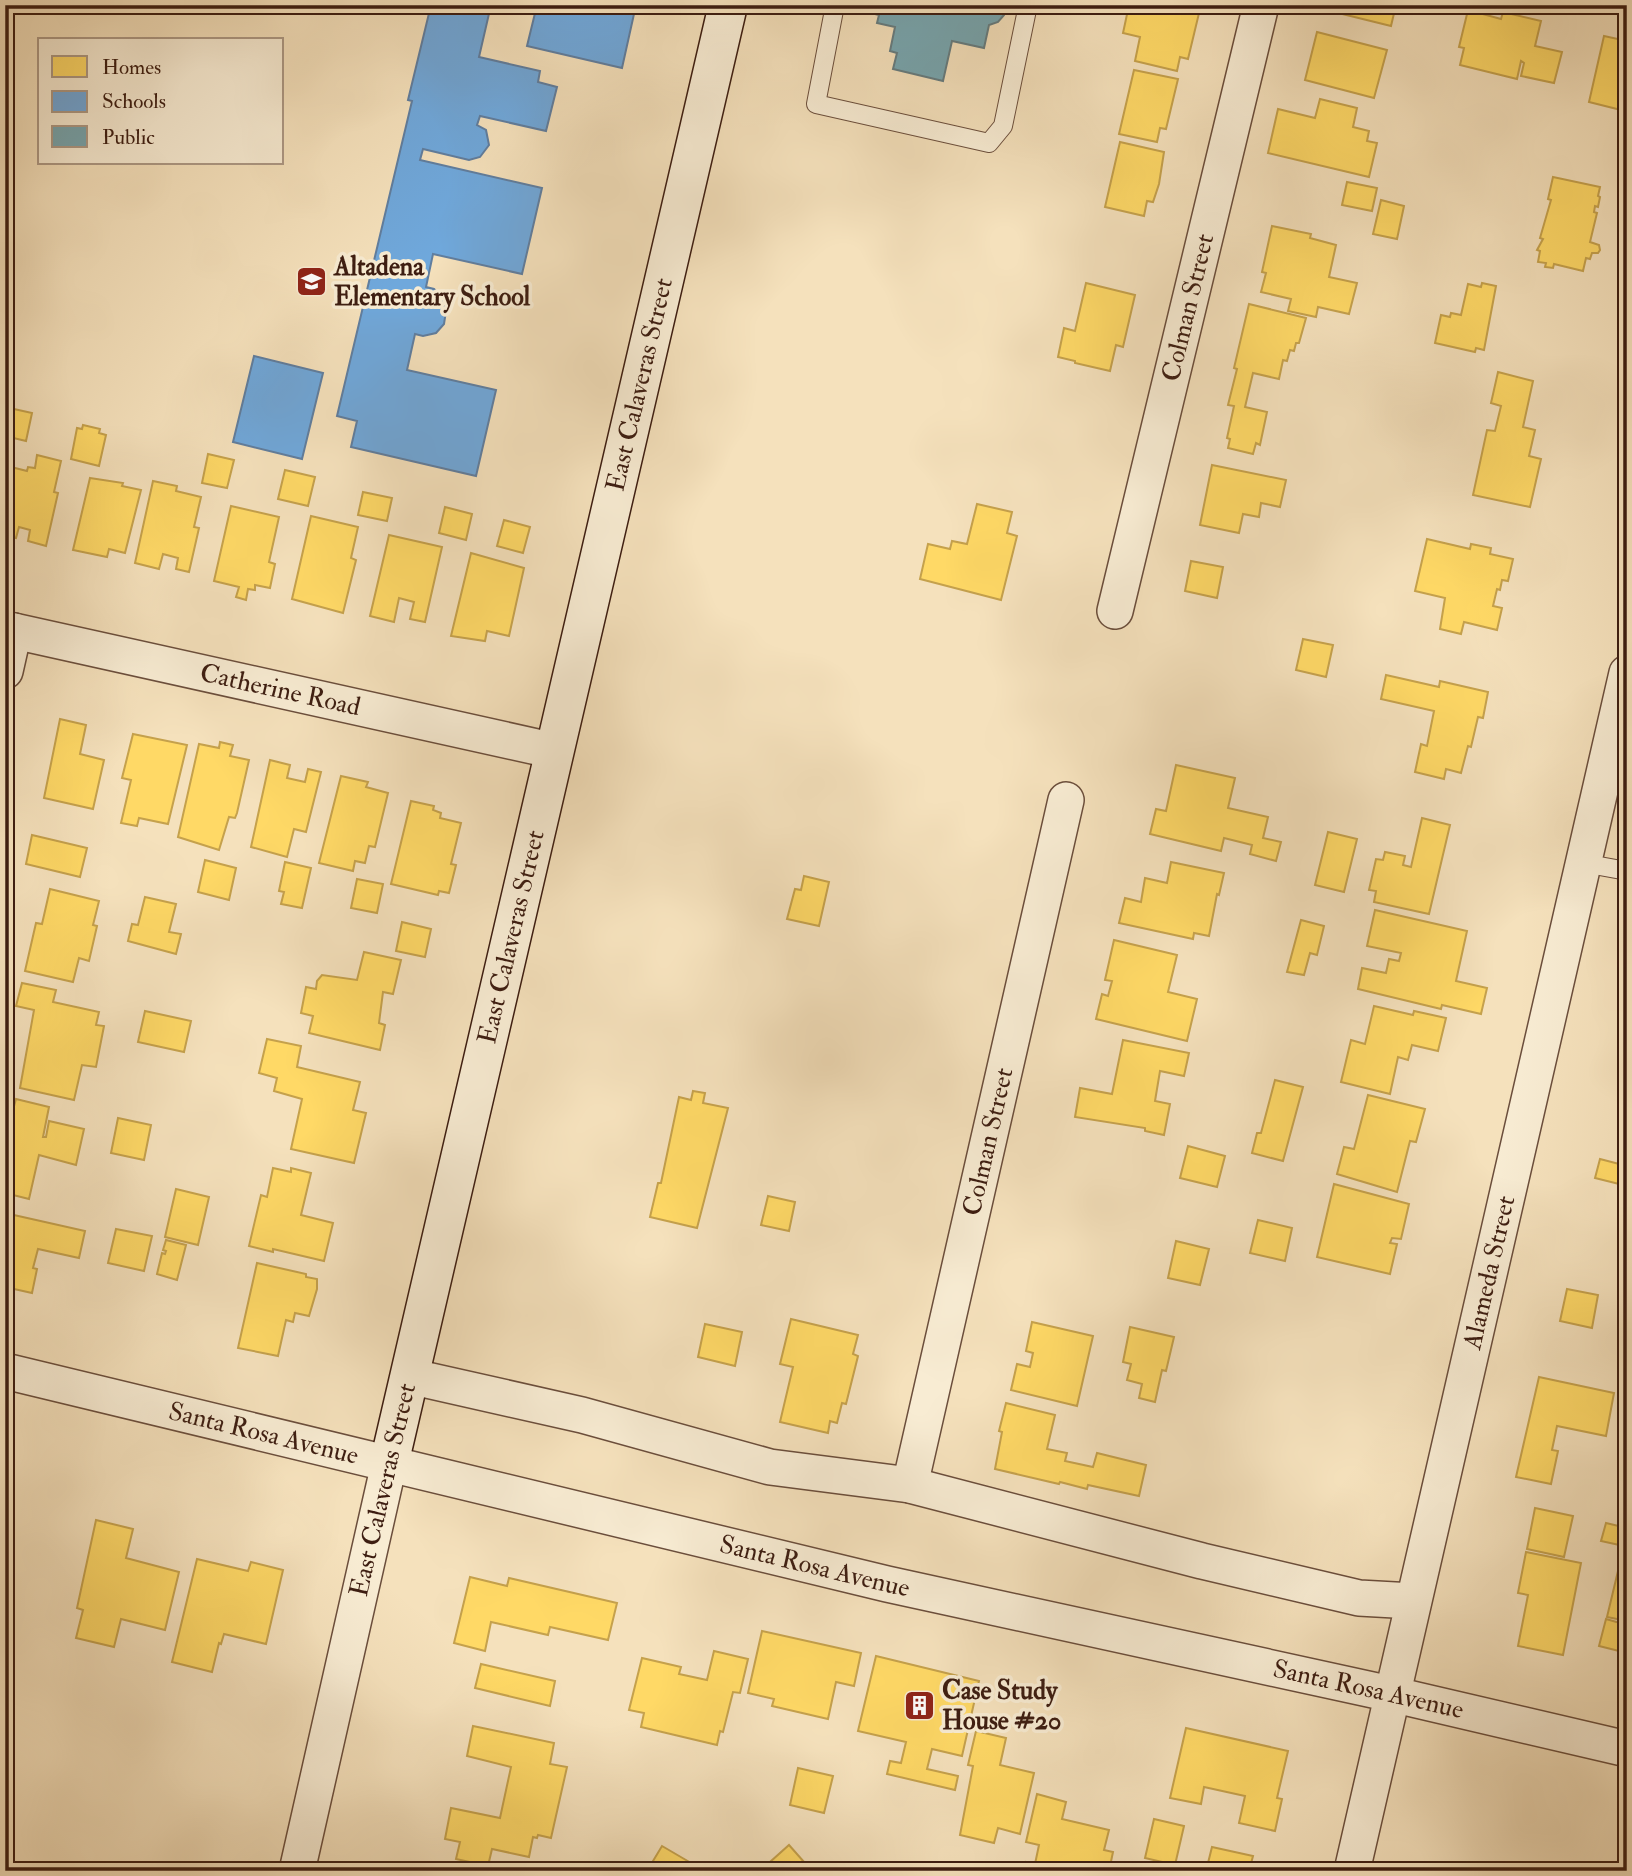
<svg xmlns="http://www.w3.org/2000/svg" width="1632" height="1876" font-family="'IM FELL Double Pica',serif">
<rect width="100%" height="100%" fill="#f5e1bc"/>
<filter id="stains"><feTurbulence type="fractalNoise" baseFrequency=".00286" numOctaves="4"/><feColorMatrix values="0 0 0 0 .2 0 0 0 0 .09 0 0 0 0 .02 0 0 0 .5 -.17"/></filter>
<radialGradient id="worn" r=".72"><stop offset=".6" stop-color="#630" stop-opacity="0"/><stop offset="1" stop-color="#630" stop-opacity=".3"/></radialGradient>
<!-- homes -->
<g fill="#ffd966" stroke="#c5a14c" stroke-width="2">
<polygon points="1129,5 1185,5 1200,9 1188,59 1180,57 1177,71 1135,61 1140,37 1123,33"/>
<polygon points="1323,5 1396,5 1391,26 1322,9"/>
<polygon points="1468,10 1501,19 1503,12 1541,21 1535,46 1562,52 1554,83 1521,76 1524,63 1521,61 1517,79 1460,65 1464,48 1459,47"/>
<polygon points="1317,32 1387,50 1374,98 1305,80"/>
<polygon points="1604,36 1627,41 1627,97 1625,96 1621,110 1589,102"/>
<polygon points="1134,70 1178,79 1166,129 1160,128 1157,142 1119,134"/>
<polygon points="1320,99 1357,108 1353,127 1369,131 1367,141 1377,143 1369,177 1268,153 1278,109 1315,118"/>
<polygon points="1120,142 1164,152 1159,184 1153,202 1147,201 1144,216 1105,207"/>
<polygon points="1553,177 1600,187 1598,196 1600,197 1598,207 1595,206 1594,212 1597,213 1590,242 1599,245 1600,250 1598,253 1592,253 1590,259 1586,258 1583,271 1554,264 1553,268 1545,267 1546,263 1538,262 1540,251 1537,250 1543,239 1540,238 1551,200 1548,199"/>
<polygon points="1347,182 1377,188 1372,211 1342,205"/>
<polygon points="1381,200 1404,206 1397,239 1373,234"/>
<polygon points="1272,226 1311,234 1310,238 1336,245 1329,277 1357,283 1349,314 1318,307 1316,317 1288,311 1291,299 1261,292 1266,273 1262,272"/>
<polygon points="1086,283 1135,295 1123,347 1116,345 1110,371 1075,363 1075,361 1058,357 1064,328 1075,331"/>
<polygon points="1482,283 1496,286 1484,350 1476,348 1475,352 1435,343 1441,315 1450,317 1451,313 1461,315 1468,284 1481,287"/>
<polygon points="1249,304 1306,318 1299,343 1296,343 1294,351 1290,350 1287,361 1283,360 1279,379 1253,373 1245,407 1267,412 1260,445 1256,443 1253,454 1228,448 1230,439 1227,438 1234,406 1228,405 1237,369 1234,368"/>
<polygon points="1498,372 1533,381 1523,427 1535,430 1529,456 1541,459 1530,507 1473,495 1487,430 1495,431 1501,406 1491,403"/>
<polygon points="5,407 32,413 26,441 5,436"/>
<polygon points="83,425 100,429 99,433 106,435 99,466 71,459 77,428 82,429"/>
<polygon points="208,454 234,460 227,488 202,483"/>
<polygon points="37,455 61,461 54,492 58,493 46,546 28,541 30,530 19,527 16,538 5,536 5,476 7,466 27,471 28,467 35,468"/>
<polygon points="1212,465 1286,480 1280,507 1261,503 1259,517 1243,514 1239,533 1200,525"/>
<polygon points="285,470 315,477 308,506 278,499"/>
<polygon points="90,478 123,483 122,486 141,490 125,553 109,549 107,557 73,550"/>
<polygon points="153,481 177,486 176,491 201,497 194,527 199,528 189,572 176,569 178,558 163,554 159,569 135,563"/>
<polygon points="363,492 392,498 387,521 358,515"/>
<polygon points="977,504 1012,512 1007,533 1017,536 1001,600 920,579 928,544 950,549 952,541 967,544"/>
<polygon points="231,506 279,517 269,562 275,564 270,588 255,585 255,590 248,589 246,600 236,597 239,587 214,581"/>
<polygon points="445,507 472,514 466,540 439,533"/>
<polygon points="311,516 358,527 351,558 356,560 343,613 292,599"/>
<polygon points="504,520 530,527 523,553 497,546"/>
<polygon points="389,535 442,547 425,622 410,619 414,602 399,598 394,622 370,616"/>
<polygon points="1427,539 1470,549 1471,544 1491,548 1490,554 1513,559 1508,581 1502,580 1500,590 1497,589 1493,606 1502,608 1497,630 1464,622 1461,634 1440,629 1445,598 1415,591"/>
<polygon points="471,553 524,568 509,636 487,631 485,641 451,636"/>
<polygon points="1191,561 1223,567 1217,598 1185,591"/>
<polygon points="1303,639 1333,645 1326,677 1296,670"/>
<polygon points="1386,675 1439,687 1440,681 1488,692 1483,718 1478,717 1471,747 1468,746 1461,773 1446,769 1444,779 1415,772 1421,744 1427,746 1434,711 1381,699"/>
<polygon points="60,719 86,725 80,754 104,760 93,809 44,798"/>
<polygon points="133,734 187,745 168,824 139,818 137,826 121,823 131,780 122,778"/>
<polygon points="220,742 233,745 230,756 249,760 237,813 235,818 229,817 219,850 178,837 199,744 219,748"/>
<polygon points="270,760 290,765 287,778 305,782 308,769 321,772 306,832 294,829 287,857 251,847"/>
<polygon points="1176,765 1235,778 1228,808 1268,817 1263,838 1281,842 1276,861 1250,854 1252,845 1224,838 1221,851 1150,834 1156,809 1166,811"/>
<polygon points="341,776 368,782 366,787 388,793 375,847 369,846 365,863 355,861 353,871 319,863"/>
<polygon points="411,801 434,806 433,810 441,813 440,818 461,823 451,864 456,865 449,893 439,891 438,895 391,884"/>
<polygon points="1422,818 1450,825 1429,914 1374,902 1376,891 1369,890 1376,859 1383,860 1385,852 1405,856 1403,865 1411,867"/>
<polygon points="1328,832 1357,839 1344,892 1315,885"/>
<polygon points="32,835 87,848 80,877 26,864"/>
<polygon points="205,860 236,868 229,900 198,892"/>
<polygon points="285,862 311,868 302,908 281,904 284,892 279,891"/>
<polygon points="1171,862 1224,873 1219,895 1217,894 1209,936 1194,933 1193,939 1119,923 1125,898 1141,902 1145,878 1167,883"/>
<polygon points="804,876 829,882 819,926 787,919 795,889 801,890"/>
<polygon points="357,879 383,884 377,913 351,908"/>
<polygon points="50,889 99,901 93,925 97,926 89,961 79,958 73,982 25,971 36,923 42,924"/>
<polygon points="145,897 176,904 169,932 181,934 176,954 128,941 132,924 138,925"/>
<polygon points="1375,910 1467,931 1456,981 1487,988 1481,1014 1442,1005 1441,1009 1358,989 1362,968 1386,973 1389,959 1399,961 1401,953 1367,946"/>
<polygon points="1301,920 1324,926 1317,955 1310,953 1304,975 1287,972"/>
<polygon points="402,922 431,929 425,957 396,951"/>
<polygon points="1114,940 1177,955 1168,992 1197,999 1187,1041 1096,1019 1102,994 1108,996 1112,981 1105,980"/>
<polygon points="364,952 401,960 393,994 383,992 379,1023 385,1025 380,1050 309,1033 313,1016 301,1013 306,987 316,989 317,981 322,975 357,980"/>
<polygon points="22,983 56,990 53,1002 99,1012 96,1025 104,1026 96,1067 82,1065 74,1100 20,1088 34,1010 16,1006"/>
<polygon points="1374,1006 1413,1015 1414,1011 1446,1018 1438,1051 1412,1045 1408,1060 1398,1057 1390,1094 1341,1082 1351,1040 1365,1044"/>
<polygon points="145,1011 191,1021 184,1052 138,1042"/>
<polygon points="267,1039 301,1046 297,1067 360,1082 353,1110 366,1113 354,1163 291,1149 302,1099 274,1091 277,1078 259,1073"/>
<polygon points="1123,1040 1189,1053 1184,1076 1160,1071 1155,1101 1170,1104 1164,1135 1145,1131 1145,1128 1075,1117 1080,1088 1112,1094"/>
<polygon points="1275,1080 1303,1087 1283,1161 1252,1153 1257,1133 1261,1133"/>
<polygon points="693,1091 705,1093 703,1103 728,1108 697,1228 650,1217 658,1183 661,1183 679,1097 691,1100"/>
<polygon points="1368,1095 1425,1109 1416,1142 1410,1141 1397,1192 1337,1174 1344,1147 1354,1149"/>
<polygon points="16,1099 49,1107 43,1137 46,1137 49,1121 84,1129 76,1165 39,1155 29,1199 5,1193 5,1139"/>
<polygon points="118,1118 151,1125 144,1160 111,1153"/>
<polygon points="1188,1146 1225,1156 1217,1187 1180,1178"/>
<polygon points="1600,1159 1627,1166 1627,1186 1595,1178"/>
<polygon points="273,1168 291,1172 291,1168 311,1173 301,1215 333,1223 324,1261 273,1249 273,1252 249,1246 261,1195 267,1197"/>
<polygon points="1334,1184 1409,1204 1401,1239 1392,1238 1390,1243 1397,1244 1390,1274 1317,1257"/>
<polygon points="176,1189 209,1197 198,1245 165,1237"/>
<polygon points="768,1196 795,1202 789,1231 761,1225"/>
<polygon points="5,1213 85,1231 79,1258 38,1249 33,1268 37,1269 32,1293 5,1287"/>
<polygon points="1258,1220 1292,1228 1285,1261 1250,1253"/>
<polygon points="116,1229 152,1236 144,1271 108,1263"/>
<polygon points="166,1240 186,1245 177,1280 157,1274 162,1253 165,1254 166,1251 163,1250"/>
<polygon points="1176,1241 1209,1249 1200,1285 1168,1278"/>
<polygon points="257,1263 306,1274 306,1277 317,1279 317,1289 309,1316 295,1313 293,1322 286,1320 278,1356 238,1348"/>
<polygon points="1567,1289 1598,1295 1592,1328 1560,1321"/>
<polygon points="791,1319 858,1335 853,1354 858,1356 846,1404 842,1403 837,1423 830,1421 828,1433 780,1422 793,1367 780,1364"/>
<polygon points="1032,1322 1093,1336 1077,1406 1011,1390 1017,1364 1030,1367 1033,1353 1026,1351"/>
<polygon points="705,1324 742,1332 735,1366 698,1357"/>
<polygon points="1130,1327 1174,1337 1166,1371 1162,1370 1155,1402 1139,1398 1142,1384 1127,1380 1131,1364 1123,1362"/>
<polygon points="1539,1377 1614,1393 1606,1436 1557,1426 1552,1450 1558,1451 1551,1484 1516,1477"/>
<polygon points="1006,1403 1055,1415 1047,1449 1067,1453 1065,1461 1093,1467 1097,1453 1146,1465 1139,1496 1088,1485 1087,1489 1060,1482 1059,1484 995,1469 1002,1432 999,1431"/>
<polygon points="1535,1508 1573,1516 1564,1557 1527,1549"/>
<polygon points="96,1520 133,1529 126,1558 179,1572 165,1630 121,1619 114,1647 76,1638 83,1610 77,1608"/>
<polygon points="1606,1523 1627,1528 1627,1621 1607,1617 1624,1546 1601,1541"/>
<polygon points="1526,1552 1581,1563 1563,1655 1518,1646 1528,1595 1518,1593"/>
<polygon points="197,1559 248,1571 251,1562 283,1570 266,1644 224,1634 221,1644 219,1643 212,1672 172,1662"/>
<polygon points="470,1577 507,1586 509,1578 617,1603 608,1640 550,1627 548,1635 491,1622 485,1651 454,1643"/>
<polygon points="1606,1619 1627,1625 1627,1653 1599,1646"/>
<polygon points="762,1631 861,1653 854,1686 836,1682 828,1719 772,1706 774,1699 748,1693"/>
<polygon points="714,1651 748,1659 740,1693 733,1692 723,1732 720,1731 717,1745 641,1727 644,1713 629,1710 642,1658 681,1667 679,1674 707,1680"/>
<polygon points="876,1656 979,1681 962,1756 932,1749 927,1769 958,1776 955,1790 887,1774 890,1761 901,1763 906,1742 858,1731"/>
<polygon points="481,1664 555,1681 550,1706 475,1688"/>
<polygon points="473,1726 554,1743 550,1764 567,1767 551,1838 538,1835 537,1838 533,1837 529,1857 492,1849 488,1866 456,1859 460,1842 445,1839 451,1808 500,1818 511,1767 467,1756"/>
<polygon points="1186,1728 1288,1751 1277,1798 1282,1799 1275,1831 1239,1823 1245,1796 1204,1787 1201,1804 1170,1798"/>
<polygon points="976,1731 1006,1738 1000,1765 1034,1773 1020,1834 998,1828 994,1843 960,1835 973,1766 968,1765"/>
<polygon points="798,1768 833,1776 824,1813 790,1805"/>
<polygon points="1037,1794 1066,1802 1062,1819 1109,1830 1104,1850 1113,1852 1109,1871 1024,1871 1026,1862 1035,1864 1039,1845 1026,1842"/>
<polygon points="1154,1819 1184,1826 1175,1865 1145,1858"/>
<polygon points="789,1845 812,1871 760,1871"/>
<polygon points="662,1846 703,1870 647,1871"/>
<polygon points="1212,1847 1253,1856 1249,1871 1206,1871"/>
</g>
<!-- schools -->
<g fill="#6fa8dc" stroke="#607e9f" stroke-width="2">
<polygon points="431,5 491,5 479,57 540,71 538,82 557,87 546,131 480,116 477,125 486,130 489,145 480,157 469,160 423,149 420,160 542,188 522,274 433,254 426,287 434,289 443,298 446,311 444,324 436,333 423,336 415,334 407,370 496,390 476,476 351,447 357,421 337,416 412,101 408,100"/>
<polygon points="537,5 636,5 622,68 527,46"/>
<polygon points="254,356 323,373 302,459 233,442"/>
</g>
<!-- public -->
<polygon fill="#76a5af" stroke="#657c80" stroke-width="2" points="873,5 1005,5 1004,15 998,22 989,25 984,48 952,41 943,81 893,69 897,53 890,51 895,27 877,23 879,15 871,13"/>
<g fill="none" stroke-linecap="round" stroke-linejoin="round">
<defs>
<g id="lane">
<polyline points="835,5 816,104 989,143 1003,126 1028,5"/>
<polyline points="1583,863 1627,871"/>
</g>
<g id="street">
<path id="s1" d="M1115,611L1261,5"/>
<path id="s2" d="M5,629L555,751"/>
<polyline points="5,671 14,631"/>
<path id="s3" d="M5,1371L887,1584L1391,1694L1627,1749"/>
<polyline points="409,1376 582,1415 770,1467 910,1485 1202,1561 1359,1598 1413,1601"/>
<path id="s4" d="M910,1485L1066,800"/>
<polyline points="297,1871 389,1464"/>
<path id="s5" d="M1352,1871L1627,673"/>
</g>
<g id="secondary">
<path id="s6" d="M389,1464L728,5"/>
</g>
</defs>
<!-- lane casing -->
<use href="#lane" stroke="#6b4e3c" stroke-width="20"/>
<!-- street casing -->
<use href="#street" stroke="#6b4e3c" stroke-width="38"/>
<!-- secondary casing -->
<use href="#secondary" stroke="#3d1d11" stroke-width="41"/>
<!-- lane -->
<use href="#lane" stroke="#f8ecd3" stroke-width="18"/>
<!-- street -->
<use href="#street" stroke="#f8ecd3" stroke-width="35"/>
<!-- secondary -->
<use href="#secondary" stroke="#f8ecd3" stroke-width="38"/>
</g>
<!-- icons -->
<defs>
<symbol id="school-square" viewBox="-11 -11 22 22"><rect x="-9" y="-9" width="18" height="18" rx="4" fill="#8f2418" stroke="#f8ecd3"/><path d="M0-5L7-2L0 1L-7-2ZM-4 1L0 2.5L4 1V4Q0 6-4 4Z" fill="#fff"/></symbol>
<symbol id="building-square" viewBox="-11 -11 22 22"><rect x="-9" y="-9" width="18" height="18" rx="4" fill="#8f2418" stroke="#f8ecd3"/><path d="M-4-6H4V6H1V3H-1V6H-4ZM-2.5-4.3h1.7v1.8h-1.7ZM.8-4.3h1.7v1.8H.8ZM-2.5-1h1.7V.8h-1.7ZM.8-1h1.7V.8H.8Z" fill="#fff"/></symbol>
</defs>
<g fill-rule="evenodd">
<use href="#school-square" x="294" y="264" width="35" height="35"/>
<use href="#building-square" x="902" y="1688" width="35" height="35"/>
</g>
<g text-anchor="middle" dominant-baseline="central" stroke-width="7" stroke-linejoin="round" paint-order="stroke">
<!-- poi labels -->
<g font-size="26" font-weight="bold" fill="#3d1d11" stroke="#f8ecd3" text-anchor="start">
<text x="334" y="267">Altadena<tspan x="334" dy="30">Elementary School</tspan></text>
<text x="942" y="1691">Case Study<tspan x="942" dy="30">House #20</tspan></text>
</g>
<!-- street labels -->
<g font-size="26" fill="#3d1d11" stroke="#f8ecd3">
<text stroke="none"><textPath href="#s1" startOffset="312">Colman Street</textPath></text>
<text stroke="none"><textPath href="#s6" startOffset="1108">East Calaveras Street</textPath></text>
<text stroke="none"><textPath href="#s2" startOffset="282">Catherine Road</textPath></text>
<text stroke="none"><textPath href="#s6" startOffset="541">East Calaveras Street</textPath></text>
<text stroke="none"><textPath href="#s4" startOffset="352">Colman Street</textPath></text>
<text stroke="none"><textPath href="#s5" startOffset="614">Alameda Street</textPath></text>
<text stroke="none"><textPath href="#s3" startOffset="266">Santa Rosa Avenue</textPath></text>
<text transform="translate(383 1490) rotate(-77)">East Calaveras Street</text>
<text stroke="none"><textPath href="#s3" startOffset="833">Santa Rosa Avenue</textPath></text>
<text stroke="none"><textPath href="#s3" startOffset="1400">Santa Rosa Avenue</textPath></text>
</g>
</g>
<!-- margin -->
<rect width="1632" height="1876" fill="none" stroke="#f5e1bc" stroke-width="28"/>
<rect x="7" y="7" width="1618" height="1862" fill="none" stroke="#3d1d11" stroke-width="3.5"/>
<rect x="14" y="14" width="1604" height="1848" fill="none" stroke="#3d1d11" stroke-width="2"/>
<!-- legend -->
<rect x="38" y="38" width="245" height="126" fill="#f8ecd3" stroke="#ad9985" stroke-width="2"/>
<rect x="52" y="56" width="35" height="21" fill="#ffd966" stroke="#ad9985" stroke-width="2"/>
<text x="102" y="74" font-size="21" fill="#3d1d11">Homes</text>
<rect x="52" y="91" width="35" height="21" fill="#6fa8dc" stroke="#ad9985" stroke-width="2"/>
<text x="102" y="108" font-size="21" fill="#3d1d11">Schools</text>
<rect x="52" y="126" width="35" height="21" fill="#76a5af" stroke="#ad9985" stroke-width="2"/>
<text x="102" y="144" font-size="21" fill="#3d1d11">Public</text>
<rect width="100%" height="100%" filter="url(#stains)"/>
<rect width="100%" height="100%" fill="url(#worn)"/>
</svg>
